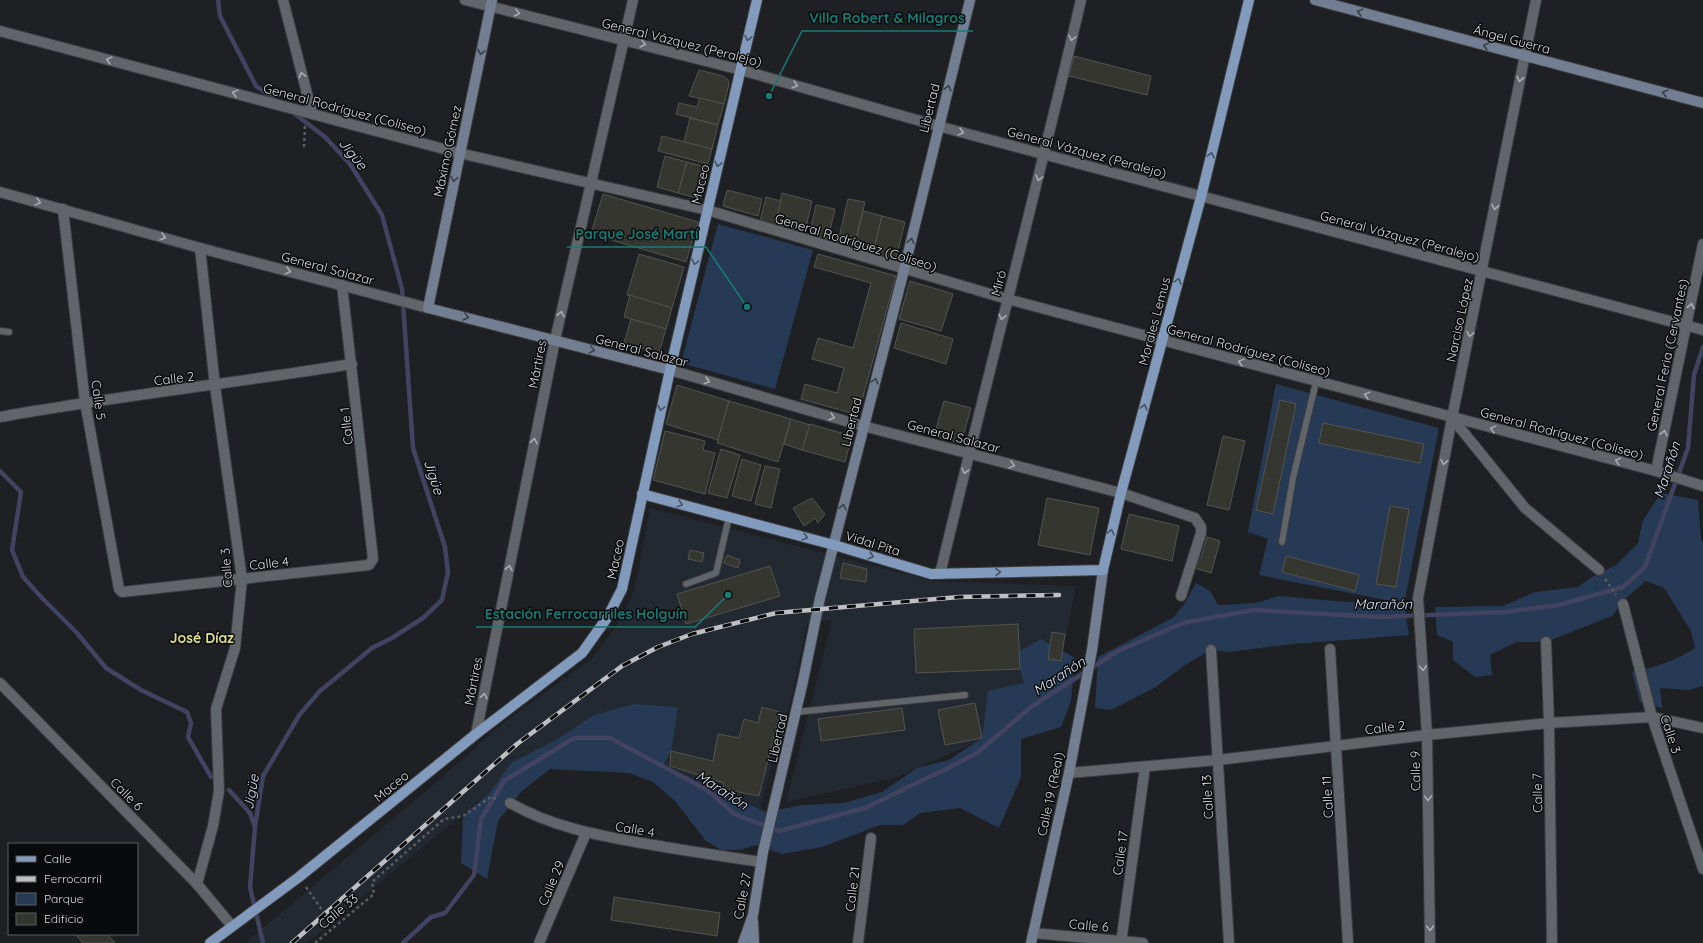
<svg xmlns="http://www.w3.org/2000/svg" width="1703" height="943" font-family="Quicksand,sans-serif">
<rect width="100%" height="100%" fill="#1e2024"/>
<!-- built -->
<polygon fill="#232931" points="650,508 933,581 1076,586 1061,661 982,738 965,747 897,777 786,802 832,620 807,623 793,693 760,808 713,789 663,765 635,704 505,779 307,943 245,943 438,781 502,724 591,659 617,626 634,592"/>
<!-- green -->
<g fill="#263a55">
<polygon points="718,224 813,250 775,389 681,363"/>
<polygon points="1276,384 1439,428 1404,604 1409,635 1293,644 1228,652 1211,650 1185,665 1156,687 1111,710 1095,708 1098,657 1174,617 1185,603 1196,583 1210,591 1218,605 1255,603 1280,596 1346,602 1401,603 1259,575 1268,539 1248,532"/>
<path d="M1661,493L1698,500L1701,540L1703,543V686L1689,690L1660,688L1662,708L1640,702L1632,672C1656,667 1675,661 1695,648L1691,631L1664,588L1646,581L1627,597L1612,616L1546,642H1516L1490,655L1492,675L1475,677L1453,660V642L1437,635L1435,607L1503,606L1535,592L1578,587L1590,578L1616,565L1638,543L1643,520Z"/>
<polygon points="1041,639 1075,658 1071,701 1061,727 1021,739 1021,777 999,828 960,808 920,813 903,825 880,825 822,847 782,854 756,845 740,850 721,850 705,840 675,801 653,782 629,773 550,769 522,791 498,821 487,879 461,863 463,816 491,791 511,763 556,740 594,715 634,704 678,707 671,751 663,765 766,812 803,805 844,803 882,792 917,768 949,760 982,738 988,691 1024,683 1020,669 1019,651"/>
</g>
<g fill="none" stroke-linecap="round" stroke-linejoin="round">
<!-- stream -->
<g stroke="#424360" stroke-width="4.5">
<polyline points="218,0 220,16 256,86 277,101"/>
<polyline points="0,471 21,492 12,550 23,577 43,599 77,633 106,668 141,690 187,712 191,723 188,737 211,777"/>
<polyline points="229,790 250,813 255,827"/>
<polyline points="263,943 250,887 255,827 263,776 300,714 320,691 372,648 392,638 423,618 442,600 448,572 445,547 413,448 402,289 382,215 350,164 325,137 291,111"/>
<polyline points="403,943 431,917 445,913 474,875 481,819 504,781 574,738 610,738 707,790 736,815 779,831 865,808 946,769 977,753 1031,707 1118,651 1183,623 1254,610 1379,617 1505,612 1559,605 1623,587 1645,567 1688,448 1694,375 1703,347"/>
</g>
</g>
<!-- building -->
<g fill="#363631" stroke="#54544f">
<polygon points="1074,56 1151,76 1147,95 1069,76"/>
<polygon points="699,70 723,76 728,80 729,84 724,104 689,96"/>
<polygon points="700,98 724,104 718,125 676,114 679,103 697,107"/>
<polygon points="690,118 718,125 712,149 684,142"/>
<polygon points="662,136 712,149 708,164 658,151"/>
<polygon points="665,156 687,162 678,193 657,187"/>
<polygon points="687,162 709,168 700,199 678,193"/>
<polygon points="727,190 762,199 758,216 723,206"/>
<polygon points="782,193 812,201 805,232 775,225"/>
<polygon points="603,194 698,222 686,262 591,234"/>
<polygon points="766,197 781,201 775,225 760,222"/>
<polygon points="848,199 865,202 853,250 837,246"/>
<polygon points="816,205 835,209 828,239 809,235"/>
<polygon points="863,211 882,216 872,257 853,253"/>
<polygon points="882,216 905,222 895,263 872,257"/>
<polygon points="639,254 684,267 672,308 627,295"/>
<polygon points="818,254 896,276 858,415 801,399 805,384 837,393 844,368 812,359 818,338 853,348 871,283 814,267"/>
<polygon points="910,281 953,294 941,331 899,319"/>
<polygon points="630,295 672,308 666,329 624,317"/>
<polygon points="631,319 666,329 659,353 624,343"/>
<polygon points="901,323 953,339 946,364 894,348"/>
<polygon points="677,385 729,401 718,440 666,424"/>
<polygon points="1280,400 1296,404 1273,514 1256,510"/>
<polygon points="729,401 791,419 778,462 717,443"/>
<polygon points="944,401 971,408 961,443 934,436"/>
<polygon points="791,419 810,425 802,450 784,444"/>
<polygon points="1323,423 1424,444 1420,463 1319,443"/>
<polygon points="810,424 852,436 845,462 802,450"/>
<polygon points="665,431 705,441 703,450 715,453 705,494 653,480"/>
<polygon points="1223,436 1245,441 1229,510 1207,505"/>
<polygon points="721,449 740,455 727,498 708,493"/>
<polygon points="742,459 761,465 751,501 732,496"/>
<polygon points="765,466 780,469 771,508 755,504"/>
<polygon points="812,498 825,514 818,523 815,518 804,526 793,508"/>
<polygon points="1047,498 1099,508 1090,555 1038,545"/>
<polygon points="1390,506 1409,509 1396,587 1376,584"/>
<polygon points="1129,514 1179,526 1172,561 1121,549"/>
<polygon points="1207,537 1220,541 1211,573 1195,568 1198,557 1201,558"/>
<polygon points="690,550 704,553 702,562 688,559"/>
<polygon points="727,555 740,560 738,568 724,563"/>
<polygon points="1286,556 1359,575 1355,591 1282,572"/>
<polygon points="843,563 867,569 866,582 840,578"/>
<polygon points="770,566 780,596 686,624 677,594"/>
<polygon points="1018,624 1020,669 916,673 914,629"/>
<polygon points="1052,632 1065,634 1061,661 1048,659"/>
<polygon points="975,703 982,738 945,745 938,710"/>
<polygon points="762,707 780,712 759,796 723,789 724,783 670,766 671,751 713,761 718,734 739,738 744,719 758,723"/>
<polygon points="902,708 905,730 821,741 818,719"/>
<polygon points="614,897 720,913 717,936 611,920"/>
<polygon points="75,934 107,934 115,943 83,943"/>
</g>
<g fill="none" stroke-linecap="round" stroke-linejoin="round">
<defs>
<g id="lane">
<polyline points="0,331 9,332"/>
<polyline points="1282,542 1293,478 1316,382"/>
<polyline points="686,584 716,573 729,517"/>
<polyline points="796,712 965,695"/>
</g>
<g id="street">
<polyline points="283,0 312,113"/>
<polyline points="465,0 741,70 938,126 1703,330"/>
<polyline points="0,31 459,153 707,210 1007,299 1656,471 1703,486"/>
<polyline points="0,192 200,248 428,308"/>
<polyline points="63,209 85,402 119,589 122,592 369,565 373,559 342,285"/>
<polyline points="670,370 863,426 1121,493 1195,518 1201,527 1201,533 1181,596"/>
<path d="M0,417C117,396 235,383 352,364"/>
<polyline points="1452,418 1525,508 1599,570"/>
<polyline points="1656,471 1703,244"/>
<path d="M940,574C986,382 1036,192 1081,0"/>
<polyline points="1623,604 1652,717 1703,869"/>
<polyline points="1546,642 1549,723 1552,943"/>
<polyline points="1330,649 1348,943"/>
<polyline points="1211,650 1229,943"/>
<polyline points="0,683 197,884 232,926"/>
<polyline points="476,734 555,340 633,0"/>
<polyline points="1069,773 1218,760 1427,735 1549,723 1652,717 1703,728"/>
<path d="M510,803C550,826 596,835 641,843C681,850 721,856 761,862"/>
<polyline points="197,884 213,826 219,791 216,709 235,648 242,579 215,386 200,248"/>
<polyline points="1033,933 1143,943"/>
<polyline points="539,943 586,833"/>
<polyline points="858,943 871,838"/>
<polyline points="1121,943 1145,767"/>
<polyline points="1430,943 1427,735 1418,598 1452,418 1536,0"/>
</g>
<g id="secondary">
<polyline points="492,0 428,308 670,370"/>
<polyline points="1315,0 1703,103"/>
<polyline points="753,921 754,943"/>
<polyline points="743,943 753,915 763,852 803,681 820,598 904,270 970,0"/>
<polyline points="1031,943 1069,773 1092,650 1103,570"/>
</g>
<g id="primary">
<polyline points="642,494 834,545 931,574 1103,570 1121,493 1201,197 1249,0"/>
<polyline points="210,943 299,877 476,734 582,653 607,618 622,589 670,370 757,0"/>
</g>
</defs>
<!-- lane casing -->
<use href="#lane" stroke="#3b3d40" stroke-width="8"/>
<!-- street casing -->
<use href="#street" stroke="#3b3d40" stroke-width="12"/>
<!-- secondary casing -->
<use href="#secondary" stroke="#3b3d40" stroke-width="12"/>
<!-- primary casing -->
<use href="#primary" stroke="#3b3d40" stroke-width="12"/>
<!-- path -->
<g stroke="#5a5c60" stroke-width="2.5" stroke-dasharray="3 3" stroke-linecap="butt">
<polyline points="304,147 305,124"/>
<polyline points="1605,579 1616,595"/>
<polyline points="306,887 334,927"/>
<polyline points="315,943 374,894 372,882 444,819 463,816 491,797 499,800"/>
</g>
<!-- lane -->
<use href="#lane" stroke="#616468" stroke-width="6"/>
<!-- street -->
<use href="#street" stroke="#616468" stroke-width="10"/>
<!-- secondary -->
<use href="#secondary" stroke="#727f92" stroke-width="10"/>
<!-- primary -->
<use href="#primary" stroke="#829bbc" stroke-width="10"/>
<defs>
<polyline id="rail" points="292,943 517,744 622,666 658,647 692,634 776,613 959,597 1059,595"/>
</defs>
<!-- rail casing -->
<use href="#rail" stroke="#bebfc2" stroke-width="4.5"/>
<!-- rail -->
<use href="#rail" stroke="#090a0b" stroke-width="3" stroke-dasharray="9" stroke-linecap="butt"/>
</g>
<!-- one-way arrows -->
<defs><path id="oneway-chevron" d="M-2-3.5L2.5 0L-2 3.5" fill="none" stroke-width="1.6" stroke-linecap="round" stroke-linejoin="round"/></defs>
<g stroke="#383f48">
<use href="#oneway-chevron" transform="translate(1360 12) rotate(-165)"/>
<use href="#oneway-chevron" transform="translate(1486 46) rotate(-165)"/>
<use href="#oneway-chevron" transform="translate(481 52) rotate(102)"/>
<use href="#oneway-chevron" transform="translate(948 88) rotate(-76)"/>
<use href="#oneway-chevron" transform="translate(1665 93) rotate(-165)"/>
<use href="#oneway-chevron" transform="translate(454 179) rotate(101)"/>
<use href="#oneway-chevron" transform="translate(911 241) rotate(-77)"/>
<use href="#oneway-chevron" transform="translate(466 317) rotate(14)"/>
<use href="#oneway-chevron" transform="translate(592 350) rotate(14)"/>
<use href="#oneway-chevron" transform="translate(875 381) rotate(-75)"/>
<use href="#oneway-chevron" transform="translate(843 507) rotate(-76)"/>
</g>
<g stroke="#abadb0">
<use href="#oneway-chevron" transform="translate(517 13) rotate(14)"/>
<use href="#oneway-chevron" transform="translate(1072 38) rotate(103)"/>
<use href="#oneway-chevron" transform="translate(643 44) rotate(14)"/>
<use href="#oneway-chevron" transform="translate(109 60) rotate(-165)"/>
<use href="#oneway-chevron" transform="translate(302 75) rotate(-104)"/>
<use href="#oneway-chevron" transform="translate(1520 79) rotate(101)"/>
<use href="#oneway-chevron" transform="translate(795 85) rotate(16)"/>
<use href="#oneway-chevron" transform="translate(235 93) rotate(-165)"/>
<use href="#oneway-chevron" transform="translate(961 132) rotate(15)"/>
<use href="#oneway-chevron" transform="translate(1039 178) rotate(105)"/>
<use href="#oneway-chevron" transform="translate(38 202) rotate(15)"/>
<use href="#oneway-chevron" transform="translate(1495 207) rotate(101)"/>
<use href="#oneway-chevron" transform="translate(163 237) rotate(16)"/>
<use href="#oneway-chevron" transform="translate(288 271) rotate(15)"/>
<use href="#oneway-chevron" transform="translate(1691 306) rotate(-79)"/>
<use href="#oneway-chevron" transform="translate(561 314) rotate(-77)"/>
<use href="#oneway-chevron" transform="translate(1002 317) rotate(104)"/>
<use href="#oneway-chevron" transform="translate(1470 334) rotate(102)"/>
<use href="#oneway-chevron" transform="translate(1241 362) rotate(-165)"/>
<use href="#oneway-chevron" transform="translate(707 381) rotate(16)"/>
<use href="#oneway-chevron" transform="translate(1367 395) rotate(-165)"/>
<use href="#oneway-chevron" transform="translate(832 417) rotate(16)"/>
<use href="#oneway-chevron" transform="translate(1493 429) rotate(-165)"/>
<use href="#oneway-chevron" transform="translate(1664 433) rotate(-78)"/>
<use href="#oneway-chevron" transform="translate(534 441) rotate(-79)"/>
<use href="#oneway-chevron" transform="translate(1618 461) rotate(-165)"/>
<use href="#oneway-chevron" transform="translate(1444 462) rotate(101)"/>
<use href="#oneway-chevron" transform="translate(1012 465) rotate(15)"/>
<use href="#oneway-chevron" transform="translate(965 471) rotate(103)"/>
<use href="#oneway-chevron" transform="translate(509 568) rotate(-79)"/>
<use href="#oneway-chevron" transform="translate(1423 668) rotate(86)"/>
<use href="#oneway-chevron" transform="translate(484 696) rotate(-79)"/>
<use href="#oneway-chevron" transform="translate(1428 798) rotate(89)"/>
<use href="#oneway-chevron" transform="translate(1430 928) rotate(89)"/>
</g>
<g stroke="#465264">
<use href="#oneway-chevron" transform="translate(748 38) rotate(103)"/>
<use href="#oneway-chevron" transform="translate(1211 155) rotate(-76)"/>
<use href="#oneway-chevron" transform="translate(718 164) rotate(104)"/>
<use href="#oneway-chevron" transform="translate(695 262) rotate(103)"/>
<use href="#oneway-chevron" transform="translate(1178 281) rotate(-74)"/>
<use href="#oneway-chevron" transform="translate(1144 407) rotate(-75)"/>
<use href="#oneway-chevron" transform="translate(661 408) rotate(103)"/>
<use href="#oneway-chevron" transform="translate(680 504) rotate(15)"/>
<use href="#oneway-chevron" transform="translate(1111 532) rotate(-77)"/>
<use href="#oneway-chevron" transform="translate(805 537) rotate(15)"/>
<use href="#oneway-chevron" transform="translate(871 556) rotate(17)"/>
<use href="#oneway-chevron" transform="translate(998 572) rotate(-1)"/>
</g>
<g text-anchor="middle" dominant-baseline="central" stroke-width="3" stroke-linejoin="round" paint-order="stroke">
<!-- street labels -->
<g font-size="13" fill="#dcdde0" stroke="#090a0b">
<text transform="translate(1512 39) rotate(15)">Ángel Guerra</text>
<text transform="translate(682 42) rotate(14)">General Vázquez (Peralejo)</text>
<text transform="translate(929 108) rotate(-76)">Libertad</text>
<text transform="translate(345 109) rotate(15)">General Rodríguez (Coliseo)</text>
<text transform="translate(447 151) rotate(-78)">Máximo Gómez</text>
<text transform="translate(1087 152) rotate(15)">General Vázquez (Peralejo)</text>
<text transform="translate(700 184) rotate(-76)">Maceo</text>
<text transform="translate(1400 236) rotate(15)">General Vázquez (Peralejo)</text>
<text transform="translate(856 242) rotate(17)">General Rodríguez (Coliseo)</text>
<text transform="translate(328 268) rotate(15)">General Salazar</text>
<text transform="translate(998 283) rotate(-75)">Miró</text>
<text transform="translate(1459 320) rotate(-78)">Narciso López</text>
<text transform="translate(1154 321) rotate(-75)">Morales Lemus</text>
<text transform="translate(642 350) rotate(15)">General Salazar</text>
<text transform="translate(1249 350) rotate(15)">General Rodríguez (Coliseo)</text>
<text transform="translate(1667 355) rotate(-78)">General Feria (Cervantes)</text>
<text transform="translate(537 364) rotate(-79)">Mártires</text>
<text transform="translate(174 378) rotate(-7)">Calle 2</text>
<text transform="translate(99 400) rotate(82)">Calle 5</text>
<text transform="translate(851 422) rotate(-76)">Libertad</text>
<text transform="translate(346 426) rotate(-96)">Calle 1</text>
<text transform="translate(1562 433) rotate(15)">General Rodríguez (Coliseo)</text>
<text transform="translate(954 436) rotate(15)">General Salazar</text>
<text transform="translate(873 543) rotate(17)">Vidal Pita</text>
<text transform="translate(615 559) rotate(-78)">Maceo</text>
<text transform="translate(269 563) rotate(-6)">Calle 4</text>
<text transform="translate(226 568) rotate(-94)">Calle 3</text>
<text transform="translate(473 681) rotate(-79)">Mártires</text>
<text transform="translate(1385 727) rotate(-7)">Calle 2</text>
<text transform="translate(1671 734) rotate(72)">Calle 3</text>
<text transform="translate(777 738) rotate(-77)">Libertad</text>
<text transform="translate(1415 771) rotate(-91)">Calle 9</text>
<text transform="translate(391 786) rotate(-39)">Maceo</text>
<text transform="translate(1537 793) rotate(-91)">Calle 7</text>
<text transform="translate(127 794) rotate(45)">Calle 6</text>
<text transform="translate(1050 794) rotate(-78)">Calle 19 (Real)</text>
<text transform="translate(1207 797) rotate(-93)">Calle 13</text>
<text transform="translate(1327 797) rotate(-93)">Calle 11</text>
<text transform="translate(635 829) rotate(10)">Calle 4</text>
<text transform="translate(1120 853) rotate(-82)">Calle 17</text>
<text transform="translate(551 883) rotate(-67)">Calle 29</text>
<text transform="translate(852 889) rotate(-83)">Calle 21</text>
<text transform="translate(742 896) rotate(-79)">Calle 27</text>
<text transform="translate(338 911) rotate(-40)">Calle 33</text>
<text transform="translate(1089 925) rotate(5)">Calle 6</text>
</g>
<!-- water labels -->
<g font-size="14" font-style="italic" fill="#d9e4f3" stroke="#090a0b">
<text transform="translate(353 154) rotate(51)">Jigüe</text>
<text transform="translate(1667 470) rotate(-72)">Marañón</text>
<text transform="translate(434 477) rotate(72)">Jigüe</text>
<text x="1383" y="604">Marañón</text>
<text transform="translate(1059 676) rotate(-33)">Marañón</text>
<text transform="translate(722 790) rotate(33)">Marañón</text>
<text transform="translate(251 792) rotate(-80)">Jigüe</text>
</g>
<!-- neighbourhood labels -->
<g font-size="14" font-weight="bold" fill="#dfdd8e" stroke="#090a0b">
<text x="202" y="638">José Díaz</text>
</g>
</g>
<!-- callouts -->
<path fill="none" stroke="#197b74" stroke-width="1.5" d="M769 96L802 31H973M747 307L706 247H567M728 595L695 627H476"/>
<g fill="#197b74" stroke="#090a0b" stroke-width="1.5">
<circle cx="769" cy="96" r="4"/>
<circle cx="747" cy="307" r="4"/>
<circle cx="728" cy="595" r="4"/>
</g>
<g font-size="14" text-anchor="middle" font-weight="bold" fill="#197b74" stroke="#090a0b" stroke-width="3" stroke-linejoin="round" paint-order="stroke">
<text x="887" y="23">Villa Robert &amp; Milagros</text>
<text x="637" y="239">Parque José Martí</text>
<text x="586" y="619">Estación Ferrocarriles Holguín</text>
</g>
<!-- legend -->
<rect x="8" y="843" width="130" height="92" fill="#090a0b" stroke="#5d5e60"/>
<rect x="16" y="856" width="20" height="6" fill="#829bbc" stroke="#5d5e60"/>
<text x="44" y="863" font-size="12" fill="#dcdde0">Calle</text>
<rect x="16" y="876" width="20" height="6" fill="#bebfc2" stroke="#5d5e60"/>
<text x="44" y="883" font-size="12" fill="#dcdde0">Ferrocarril</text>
<rect x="16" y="893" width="20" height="12" fill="#263a55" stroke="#5d5e60"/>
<text x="44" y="903" font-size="12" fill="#dcdde0">Parque</text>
<rect x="16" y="913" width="20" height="12" fill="#363631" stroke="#5d5e60"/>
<text x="44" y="923" font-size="12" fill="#dcdde0">Edificio</text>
</svg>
